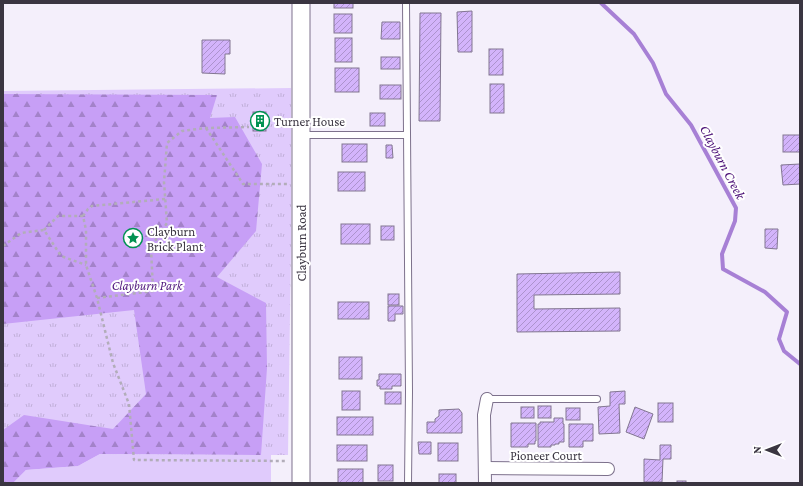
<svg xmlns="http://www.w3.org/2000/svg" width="803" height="486" font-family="'Crimson Pro',serif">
<defs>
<pattern id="grass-tufts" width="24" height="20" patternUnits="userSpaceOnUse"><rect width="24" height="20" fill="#e0cbfc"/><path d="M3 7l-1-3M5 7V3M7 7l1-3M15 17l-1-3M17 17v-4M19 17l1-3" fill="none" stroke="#c1afd9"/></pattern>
<pattern id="forest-firs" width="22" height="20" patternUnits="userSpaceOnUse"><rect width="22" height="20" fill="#c79ff6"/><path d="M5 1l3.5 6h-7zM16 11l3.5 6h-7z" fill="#a382c9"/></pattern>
<pattern id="building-hatch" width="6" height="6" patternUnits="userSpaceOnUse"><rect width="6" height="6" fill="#d3b4fb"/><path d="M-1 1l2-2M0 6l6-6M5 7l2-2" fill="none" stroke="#ac93cd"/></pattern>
</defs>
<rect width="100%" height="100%" fill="#f4effb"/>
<!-- grass -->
<polygon fill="url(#grass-tufts)" points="291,88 291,243 288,455 271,455 271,483 3,483 3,91"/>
<!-- forest -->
<polygon fill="url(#forest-firs)" points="3,94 217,95 210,118 235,117 262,164 256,231 217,277 266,303 267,368 261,455 100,454 78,466 26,470 13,483 3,483 3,430 24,415 113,429 146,394 134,310 3,324"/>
<!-- pitch -->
<polygon fill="#e0cbfc" points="100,454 271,455 271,483 13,483 26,470 78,466"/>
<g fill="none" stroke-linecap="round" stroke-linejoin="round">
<!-- stream -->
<polyline stroke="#a780d5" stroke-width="4" points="601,3 634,34 653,63 666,94 691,125 736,208 735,221 722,254 723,269 765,292 787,312 779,339 784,351 800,364"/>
</g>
<!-- building -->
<g fill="url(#building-hatch)" stroke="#827691">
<rect x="334" y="3" width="19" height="5"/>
<polygon points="472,11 472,52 458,52 457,12"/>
<polygon points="420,13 441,13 440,121 419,121"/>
<rect x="334" y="14" width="18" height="19"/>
<polygon points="382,22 400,22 400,39 381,39"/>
<rect x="335" y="38" width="17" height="24"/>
<polygon points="202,40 230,40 230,54 225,54 225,74 202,73"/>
<rect x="489" y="49" width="14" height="26"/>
<rect x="381" y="57" width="19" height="12"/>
<rect x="335" y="68" width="24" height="24"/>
<rect x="490" y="84" width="14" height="29"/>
<rect x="380" y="85" width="21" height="14"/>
<rect x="253" y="112" width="13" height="19"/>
<rect x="370" y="113" width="15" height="13"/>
<rect x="783" y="135" width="17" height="17"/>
<rect x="342" y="144" width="25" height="18"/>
<polygon points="386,145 392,145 393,158 386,158"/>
<polygon points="800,164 800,184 783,185 781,165"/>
<rect x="338" y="172" width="27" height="19"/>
<rect x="341" y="224" width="29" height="20"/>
<rect x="381" y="226" width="13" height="14"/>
<polygon points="765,229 778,229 777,249 765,248"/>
<polygon points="620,272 620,294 534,295 534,309 620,308 620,331 517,332 517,274"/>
<rect x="388" y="294" width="11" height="11"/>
<rect x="338" y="302" width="31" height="17"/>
<polygon points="388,306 403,306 403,314 395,314 395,321 388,321"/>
<rect x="339" y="357" width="23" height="22"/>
<polygon points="379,374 401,374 401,386 392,386 392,389 380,389 380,386 377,386 377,380 379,380"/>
<rect x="342" y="391" width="18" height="19"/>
<polygon points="625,391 625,404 619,404 620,433 599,434 598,407 610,406 610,392"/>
<rect x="385" y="392" width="16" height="12"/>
<rect x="658" y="403" width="15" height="19"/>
<rect x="538" y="406" width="13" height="12"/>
<rect x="521" y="407" width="13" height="11"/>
<polygon points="635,407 653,414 644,439 626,432"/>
<rect x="566" y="408" width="14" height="12"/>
<polygon points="459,409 462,413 462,433 427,433 427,422 435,422 435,419 439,416 439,410"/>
<rect x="337" y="417" width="36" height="18"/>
<polygon points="554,418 563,418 563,424 564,424 564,442 559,442 559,444 555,444 555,445 551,445 551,447 538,447 538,424 540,424 540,422 554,422"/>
<polygon points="511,423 536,423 536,441 535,441 535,444 528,444 528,447 511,447"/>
<polygon points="569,424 593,424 593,441 583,441 583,447 569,447"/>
<polygon points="418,442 431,442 431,454 419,454"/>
<rect x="438" y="443" width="20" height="18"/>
<rect x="337" y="445" width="30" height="16"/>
<polygon points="660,445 671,445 671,459 663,459 662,482 644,482 644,459 660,460"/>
<rect x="378" y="465" width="15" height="16"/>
<rect x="338" y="469" width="25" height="14"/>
<rect x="439" y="474" width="17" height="9"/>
<rect x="677" y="481" width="9" height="2"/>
</g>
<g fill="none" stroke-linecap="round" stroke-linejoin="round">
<defs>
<g id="lane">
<polyline points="406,3 409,392 408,483"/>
<polyline points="303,135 407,135"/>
<polyline points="487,399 597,399"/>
</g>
<g id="street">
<polyline points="485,468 608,469"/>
<polyline points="485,483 484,415 487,399"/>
</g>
<polyline id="secondary" points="301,483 301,3"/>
</defs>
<!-- lane casing -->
<use href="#lane" stroke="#7d718c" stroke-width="8"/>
<!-- street casing -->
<use href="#street" stroke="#7d718c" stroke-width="14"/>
<!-- secondary casing -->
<use href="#secondary" stroke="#7d718c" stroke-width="19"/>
<!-- path -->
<g stroke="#b2adb9" stroke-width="2.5" stroke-dasharray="3 3" stroke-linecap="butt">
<polyline points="275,126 286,126"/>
<polyline points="206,128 243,184 287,184"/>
<polyline points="165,199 92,206 88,209 83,216 86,230 86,265 97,298 113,363 129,404 134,460 287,461"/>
<polyline points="44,230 58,216 83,216"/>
<polyline points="3,246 21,233 44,230 61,256 86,265"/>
<polyline points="97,298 153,291 151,247 167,223 164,182 167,143 182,131 206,128 249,127"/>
</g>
<!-- lane -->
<use href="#lane" stroke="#fff" stroke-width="6"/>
<!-- street -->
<use href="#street" stroke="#fff" stroke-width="12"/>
<!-- secondary -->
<use href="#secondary" stroke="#fff" stroke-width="17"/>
</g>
<!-- icons -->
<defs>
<symbol id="building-ring" viewBox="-11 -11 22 22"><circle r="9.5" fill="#fff" stroke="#019252" stroke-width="1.5"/><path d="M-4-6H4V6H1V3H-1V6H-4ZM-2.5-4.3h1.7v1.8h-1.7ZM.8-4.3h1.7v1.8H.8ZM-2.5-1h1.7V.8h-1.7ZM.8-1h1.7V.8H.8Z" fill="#019252"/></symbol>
<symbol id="sight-ring" viewBox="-11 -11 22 22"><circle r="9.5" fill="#fff" stroke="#019252" stroke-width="1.5"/><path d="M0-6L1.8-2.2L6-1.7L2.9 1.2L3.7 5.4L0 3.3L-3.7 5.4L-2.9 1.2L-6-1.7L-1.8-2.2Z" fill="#019252"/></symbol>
</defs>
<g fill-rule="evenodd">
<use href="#building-ring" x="249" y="110" width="22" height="22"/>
<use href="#sight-ring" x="122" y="227" width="22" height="22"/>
</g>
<g text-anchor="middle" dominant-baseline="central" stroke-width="4" stroke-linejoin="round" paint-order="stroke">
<!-- poi labels -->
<g font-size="13" fill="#3a3541" stroke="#fff" text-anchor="start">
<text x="274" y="121">Turner House</text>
<text x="147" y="231">Clayburn<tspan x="147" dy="15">Brick Plant</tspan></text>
</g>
<!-- street labels -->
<g font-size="13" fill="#3a3541" stroke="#fff">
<text transform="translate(301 243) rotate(-90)">Clayburn Road</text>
<text x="546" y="455">Pioneer Court</text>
</g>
<!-- park labels -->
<g font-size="13" font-style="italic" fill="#521b7f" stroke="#fff">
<text x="147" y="285">Clayburn Park</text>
</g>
<!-- water labels -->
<g font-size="14" font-style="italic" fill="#4b1077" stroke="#fff">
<text transform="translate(723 162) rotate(62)">Clayburn Creek</text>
</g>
</g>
<!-- border -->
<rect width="803" height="486" fill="none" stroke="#3a3541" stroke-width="8"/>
<!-- north arrow -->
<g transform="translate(767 450) rotate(270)" stroke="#ffffff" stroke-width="3" paint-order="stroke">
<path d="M0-3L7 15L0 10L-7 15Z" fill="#3a3541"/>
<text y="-6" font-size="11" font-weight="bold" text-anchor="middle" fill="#3a3541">N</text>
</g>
</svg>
